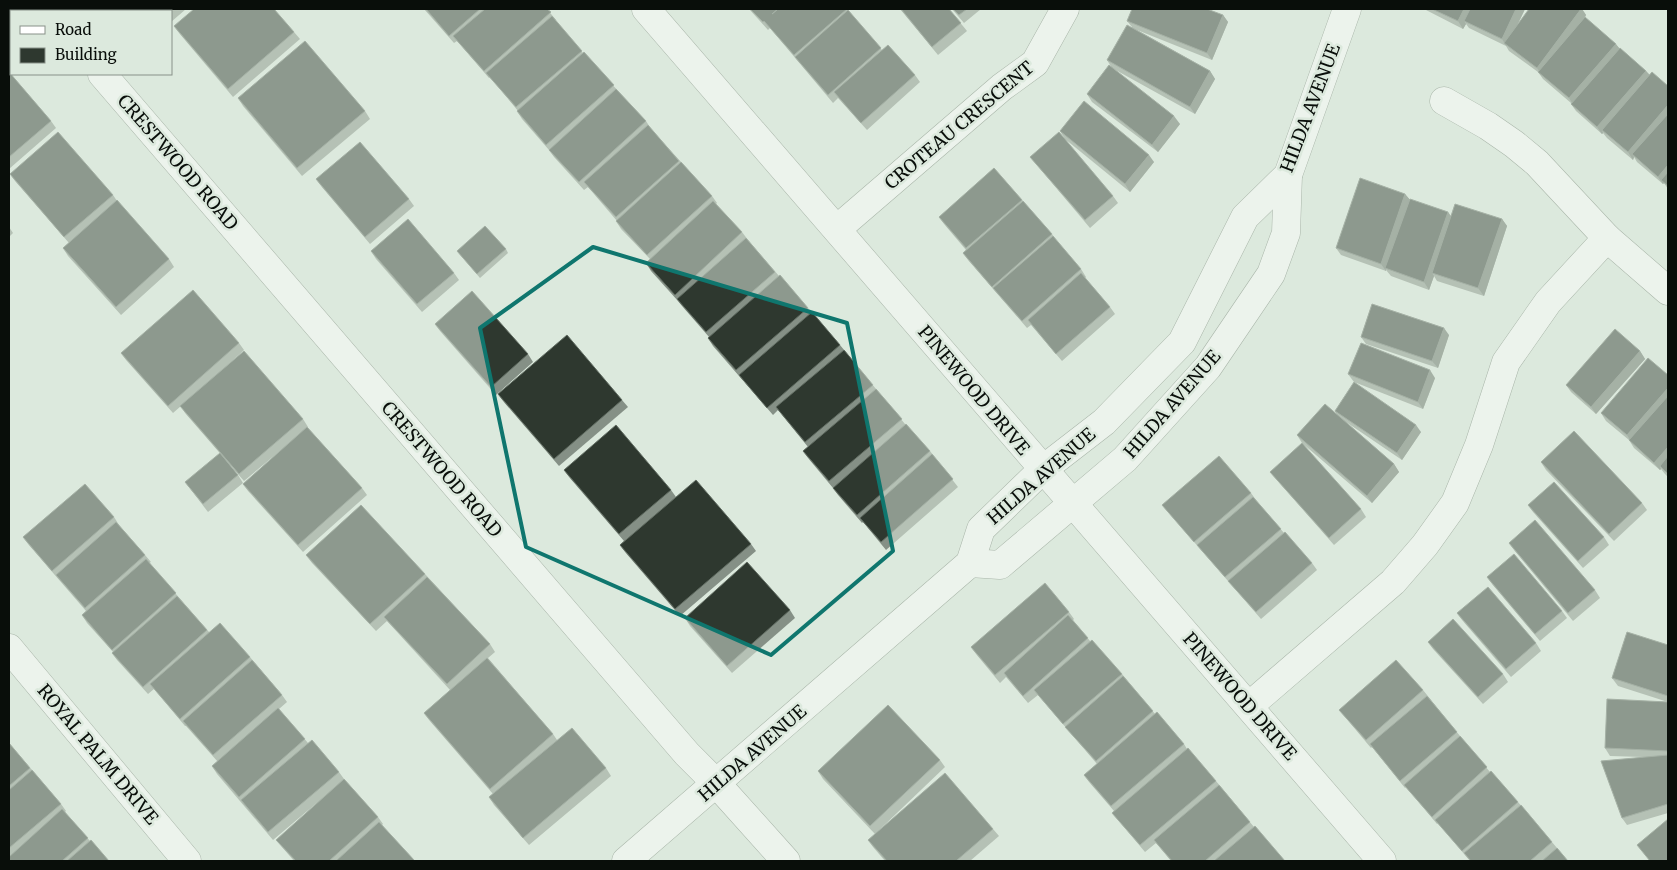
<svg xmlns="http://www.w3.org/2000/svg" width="1677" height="870" font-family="Merriweather,serif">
<rect width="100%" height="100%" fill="#dce9dd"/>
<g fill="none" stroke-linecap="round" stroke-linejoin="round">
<defs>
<g id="street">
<polyline points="46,9 48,11"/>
<polyline points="646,9 1382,861"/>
<polyline points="102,74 687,754 716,783 786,861"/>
<polyline points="1444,101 1488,126 1514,144 1537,163 1607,238 1668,291"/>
<polyline points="837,229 1002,87 1035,63 1065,9"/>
<polyline points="9,648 187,861"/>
<polyline points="1249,706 1393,582 1425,545 1455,503 1479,445 1506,362 1548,302 1607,238"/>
</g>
<g id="secondary">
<polyline points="970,563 1000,565 1125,459 1208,367 1271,274 1286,233 1288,175"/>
<polyline points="626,861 970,563 981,529 1042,470 1104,422 1182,342 1245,217 1288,175 1347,9"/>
</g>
</defs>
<!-- street casing -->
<use href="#street" stroke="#6b776c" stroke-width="29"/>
<!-- secondary casing -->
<use href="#secondary" stroke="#6b776c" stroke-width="29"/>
<!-- street -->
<use href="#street" stroke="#fff" stroke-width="28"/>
<!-- secondary -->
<use href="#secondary" stroke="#fff" stroke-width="28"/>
</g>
<!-- wall -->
<g fill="#859086">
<polygon points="150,9 186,9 171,22 171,11 152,11"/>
<polygon points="424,9 547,9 556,20 555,20 583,53 646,121 651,129 712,196 717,203 716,204 742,232 748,240 779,276 808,308 840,345 876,389 905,424 930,451 958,487 886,550 863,522 862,523 838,495 833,488 808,458 803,451 808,447 778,410 773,415 713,346 708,338 709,337 682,306 678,301 651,271 646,263 650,259 621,229 616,221 617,221 588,187 584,190 554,157 549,150 522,119 517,111 518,111 490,77 489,78 457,41 454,43"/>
<polygon points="749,9 847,9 882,50 915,75 920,82 867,130 838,98 833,103 770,28 768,30"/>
<polygon points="900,9 949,9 967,31 938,55"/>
<polygon points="952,9 981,9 964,23"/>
<polygon points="1425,9 1525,9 1517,26 1529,9 1582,9 1586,15 1585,18 1646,71 1650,75 1668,86 1668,189 1664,183 1663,184 1637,162 1634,157 1633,160 1607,138 1603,133 1602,134 1576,111 1571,104 1571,103 1543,79 1538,72 1509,51 1506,46 1469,28 1466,24 1463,29 1426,10"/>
<polygon points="1223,15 1228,22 1212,60 1137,30 1210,71 1215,79 1195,114 1112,68 1107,60 1132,27 1127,21"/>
<polygon points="174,26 294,32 300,39 233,97 179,33"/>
<polygon points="9,72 51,121 56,128 9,169"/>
<polygon points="1087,94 1180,124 1158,152 1092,102"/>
<polygon points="238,98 365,111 370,119 302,176 243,106"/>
<polygon points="1060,131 1154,162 1130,192 1065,139"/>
<polygon points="1030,157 1113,196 1118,203 1090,228 1036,164"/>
<polygon points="994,168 1052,234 1057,242 1081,269 1086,277 1085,278 1110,307 1115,314 1062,361 1031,325 1027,328 968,260 963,253 966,250 944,224 939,217"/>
<polygon points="10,174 113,195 117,201 169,259 174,267 121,315 68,256 63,248 69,243 15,181"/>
<polygon points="316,179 409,199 414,206 370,244 321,186"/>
<polygon points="1405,194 1410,200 1451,216 1502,219 1507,226 1484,296 1437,281 1434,276 1429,290 1391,276 1386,270 1386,271 1341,255 1336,248"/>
<polygon points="9,227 13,233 9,237"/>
<polygon points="506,249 508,253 480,278 457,251"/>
<polygon points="371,251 454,273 459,280 422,312 376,259"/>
<polygon points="435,324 528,354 533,362 496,395 440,331"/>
<polygon points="1449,335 1438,368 1366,344 1361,337"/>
<polygon points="239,343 244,350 221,371 303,419 308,427 307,427 362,488 367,495 303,552 248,491 243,484 281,450 244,481 185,413 181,406 173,413 126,360 121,353"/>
<polygon points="1640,351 1645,359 1596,414 1571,392 1566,385"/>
<polygon points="1348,374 1435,378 1423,409 1354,382"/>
<polygon points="1668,375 1668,477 1665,474 1661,469 1660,470 1634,448 1629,440 1606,421 1601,413"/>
<polygon points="498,394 622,400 628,407 559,466 503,401"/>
<polygon points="1335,411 1421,432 1402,460 1346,422 1394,464 1399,472 1372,503 1302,443 1297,435 1337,415"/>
<polygon points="1541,462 1642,503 1647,510 1614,541 1546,470"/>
<polygon points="564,470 671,490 676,497 751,544 756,551 680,616 625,552 620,545 624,541 569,477"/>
<polygon points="1270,472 1361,509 1366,517 1334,545 1276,479"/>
<polygon points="238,475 243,483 208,512 185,482"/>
<polygon points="1251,493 1256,500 1284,533 1312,563 1317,570 1261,619 1168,512 1162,505"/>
<polygon points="1528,505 1604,537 1609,545 1583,568 1533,512"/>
<polygon points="114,517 119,525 145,555 151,562 149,563 209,632 250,657 282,695 287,702 279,709 308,743 339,772 344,779 378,817 383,824 382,825 415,861 294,861 276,840 319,801 273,840 217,774 212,766 218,762 186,726 185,726 154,689 148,694 117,660 112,653 113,652 87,623 82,615 86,611 28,544 23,537"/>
<polygon points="1509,543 1595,590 1600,598 1573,621 1514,550"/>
<polygon points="306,555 425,574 490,644 495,652 488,658 553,734 557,740 606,768 611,776 529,845 494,805 489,797 493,794 429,720 424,713 450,690 387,621 376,631 312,563"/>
<polygon points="1487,577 1562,611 1567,618 1540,641 1492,584"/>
<polygon points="790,610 795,618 732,673 690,626 685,618"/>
<polygon points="1069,612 1074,619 1073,620 1090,641 1122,674 1155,714 1184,744 1187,749 1216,781 1254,827 1285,861 1171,861 1156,843 1145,852 1118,820 1112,813 1114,811 1089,782 1084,775 1097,764 1038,695 1028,703 1006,677 1000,683 976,654 971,647"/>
<polygon points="1457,613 1536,643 1541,651 1511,677 1462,620"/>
<polygon points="1428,642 1503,674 1508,682 1483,704 1433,649"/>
<polygon points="1668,645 1668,702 1618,686 1612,678"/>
<polygon points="1423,690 1460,736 1490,772 1518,802 1568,861 1470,861 1438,823 1437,824 1406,787 1405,788 1372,747 1371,748 1345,717 1339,710"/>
<polygon points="1668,702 1668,813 1627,825 1622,818 1643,757 1610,756 1605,748"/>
<polygon points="9,743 61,804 66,811 65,812 90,841 109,861 9,861"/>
<polygon points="940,760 945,767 875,834 823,779 818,771"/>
<polygon points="993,829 999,836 970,861 885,861 873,847 868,840"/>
</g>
<!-- shaded-wall -->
<g fill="#626d63">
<polygon points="1464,9 1473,9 1464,21 1466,24 1463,29 1458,21"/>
<polygon points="1516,9 1525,9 1507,46 1505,44 1502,39"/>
<polygon points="1581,9 1582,9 1586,15 1542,75 1537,68"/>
<polygon points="1223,15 1228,22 1212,60 1207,53"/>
<polygon points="1616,44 1621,51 1574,106 1569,98"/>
<polygon points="1210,71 1215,79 1195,114 1190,107"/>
<polygon points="1646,71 1652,78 1602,130 1603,133 1602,134 1597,127"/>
<polygon points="1668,105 1668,119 1632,154 1634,157 1633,160 1628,152"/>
<polygon points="1174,116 1180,124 1158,152 1152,145"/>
<polygon points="1149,155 1154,162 1130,192 1125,184"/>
<polygon points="1668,165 1668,178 1661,180 1664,183 1663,184 1658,177"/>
<polygon points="1405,194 1411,201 1385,268 1386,270 1386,271 1381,264"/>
<polygon points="1448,212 1454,220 1432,273 1434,276 1429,290 1424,282"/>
<polygon points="1502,219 1507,226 1484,296 1478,288"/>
<polygon points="1444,328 1449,335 1438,368 1432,361"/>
<polygon points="1640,351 1645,359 1596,414 1591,407"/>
<polygon points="1430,370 1435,378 1423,409 1418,402"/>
<polygon points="1668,388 1668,401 1632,443 1627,435"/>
<polygon points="1416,425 1421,432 1402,460 1397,453"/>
<polygon points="1668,447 1668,461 1660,466 1661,469 1660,470 1654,463"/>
<polygon points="1394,464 1399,472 1372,503 1367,496"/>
</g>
<!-- building -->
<g fill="#2e382f" stroke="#626d63">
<polygon points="151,9 172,9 170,11 153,11"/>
<polygon points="194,9 274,9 294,32 228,89 174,26"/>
<polygon points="426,9 480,9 449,36"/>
<polygon points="485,9 547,9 551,12 484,71 453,36"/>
<polygon points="750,9 778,9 772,14 778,9 847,9 794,55 764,21 763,22"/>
<polygon points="901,9 949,9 961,23 932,47"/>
<polygon points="953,9 967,9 959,15"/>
<polygon points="1132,9 1207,9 1223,15 1207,53 1127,21"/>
<polygon points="1432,9 1464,9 1458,21"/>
<polygon points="1470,9 1516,9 1502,39 1464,21"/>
<polygon points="1529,9 1581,9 1537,68 1504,43"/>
<polygon points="848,10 881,48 828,95 795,57"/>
<polygon points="552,16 582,51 516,107 486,73"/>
<polygon points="1585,17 1616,44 1569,98 1538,72"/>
<polygon points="1127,25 1210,71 1190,107 1107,60"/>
<polygon points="305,41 365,111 297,168 238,98"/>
<polygon points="888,45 915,75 861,123 834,92"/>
<polygon points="1620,48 1646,71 1597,127 1571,104"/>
<polygon points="584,52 614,85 546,145 517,111"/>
<polygon points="1109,65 1174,116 1152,145 1087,94"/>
<polygon points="9,72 51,121 9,157"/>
<polygon points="1652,72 1668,86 1668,105 1628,152 1602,130"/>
<polygon points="616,89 646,121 579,182 549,150"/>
<polygon points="1084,101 1149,155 1125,184 1060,131"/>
<polygon points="1668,114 1668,165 1658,177 1632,154"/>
<polygon points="648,125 679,161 616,217 584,182"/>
<polygon points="58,132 113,195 64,237 10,174"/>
<polygon points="1059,132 1113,196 1085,220 1030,157"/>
<polygon points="360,142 409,199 365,237 316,179"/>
<polygon points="681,162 712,196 647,255 616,221"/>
<polygon points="994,168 1022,200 966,248 939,217"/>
<polygon points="1668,172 1668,186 1661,180"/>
<polygon points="1360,178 1405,194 1381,264 1336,248"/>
<polygon points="1410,199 1448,212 1424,282 1385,268"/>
<polygon points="117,200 169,259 116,307 63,248"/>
<polygon points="713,201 742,232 675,295 646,263"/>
<polygon points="1023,201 1052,234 992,287 963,253"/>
<polygon points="1455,204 1502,219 1478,288 1432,273"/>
<polygon points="408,219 454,273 417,304 371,251"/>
<polygon points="485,226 506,249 477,274 457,251"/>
<polygon points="1053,236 1081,269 1022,321 993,288"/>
<polygon points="746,238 775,272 706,332 677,299"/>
<polygon points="1081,273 1110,307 1056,354 1028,320"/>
<polygon points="780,275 808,308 736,370 708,338"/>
<polygon points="193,290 239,343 168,406 121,353"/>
<polygon points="472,291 528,354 491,387 435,324"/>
<polygon points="1372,304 1444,328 1432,361 1361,337"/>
<polygon points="812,312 840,345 767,408 739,375"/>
<polygon points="1615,329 1640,351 1591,407 1566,385"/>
<polygon points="567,335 622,400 554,459 498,394"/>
<polygon points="1361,343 1430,370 1418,402 1348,374"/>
<polygon points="844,350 873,385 805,442 776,407"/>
<polygon points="244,351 303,419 239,474 180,406"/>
<polygon points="1648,358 1668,375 1668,388 1627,435 1601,413"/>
<polygon points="1354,382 1416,425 1397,453 1335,411"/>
<polygon points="876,389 902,419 829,481 803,451"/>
<polygon points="1668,396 1668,447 1654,463 1629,440"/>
<polygon points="1325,404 1394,464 1367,496 1297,435"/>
<polygon points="906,424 930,451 857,515 833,488"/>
<polygon points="616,425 671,490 619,534 564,470"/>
<polygon points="307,427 362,488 298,545 243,484"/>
<polygon points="1574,431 1642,503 1609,534 1541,462"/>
<polygon points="1302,443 1361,509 1329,538 1270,472"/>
<polygon points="220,453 238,475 203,504 185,482"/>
<polygon points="932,454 953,479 881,542 860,518"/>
<polygon points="1219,456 1251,493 1194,542 1162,505"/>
<polygon points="1668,456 1668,474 1660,466"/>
<polygon points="696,480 751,544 675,609 620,545"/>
<polygon points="1554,482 1604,537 1578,561 1528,505"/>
<polygon points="85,484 114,517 52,571 23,537"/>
<polygon points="1253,497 1281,529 1225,577 1197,545"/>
<polygon points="361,505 425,574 370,624 306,555"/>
<polygon points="1535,520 1595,590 1568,613 1509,543"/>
<polygon points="116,522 145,555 85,608 56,575"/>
<polygon points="1285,532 1312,563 1256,612 1228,581"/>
<polygon points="1514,554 1562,611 1535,634 1487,577"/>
<polygon points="146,559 176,593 112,650 82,615"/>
<polygon points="747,562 790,610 727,666 685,618"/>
<polygon points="427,577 490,644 447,684 384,617"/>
<polygon points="1045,583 1069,612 995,675 971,647"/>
<polygon points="1488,587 1536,643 1506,669 1457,613"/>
<polygon points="177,596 207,630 143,687 112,653"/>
<polygon points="1068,615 1088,638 1023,696 1004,673"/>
<polygon points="1453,619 1503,674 1478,697 1428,642"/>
<polygon points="220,623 250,657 180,719 150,684"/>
<polygon points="1627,632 1668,645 1668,696 1612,678"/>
<polygon points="1092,640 1122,674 1063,724 1034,690"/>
<polygon points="487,658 553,734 490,789 424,713"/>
<polygon points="252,660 282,695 213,755 183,721"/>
<polygon points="1396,660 1423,690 1366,740 1339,710"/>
<polygon points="1123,676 1153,711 1096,761 1065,727"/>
<polygon points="1427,696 1457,732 1400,781 1370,744"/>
<polygon points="1607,699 1668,702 1668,751 1605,748"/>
<polygon points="888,705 940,760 870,826 818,771"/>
<polygon points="278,708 305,739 239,797 212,766"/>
<polygon points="1157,712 1184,744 1111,806 1084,775"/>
<polygon points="572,728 606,768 523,838 489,797"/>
<polygon points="1460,736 1487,767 1432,817 1404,785"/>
<polygon points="312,740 339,772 268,832 241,800"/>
<polygon points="9,743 30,768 9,786"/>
<polygon points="1188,748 1216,781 1140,845 1112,813"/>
<polygon points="1668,755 1668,804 1622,818 1601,761"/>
<polygon points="32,770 61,804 9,848 9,790"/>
<polygon points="1491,771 1518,802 1462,851 1435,820"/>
<polygon points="945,773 993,829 956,861 887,861 868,840"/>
<polygon points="344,779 378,817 329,861 296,861 276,840"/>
<polygon points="1219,785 1250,822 1205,861 1172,861 1154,840"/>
<polygon points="1521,805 1552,842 1530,861 1471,861 1464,853"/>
<polygon points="62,809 88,838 62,861 9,861 9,857"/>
<polygon points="1668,819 1668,861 1650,861 1637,845"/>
<polygon points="379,822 414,860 413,861 336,861"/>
<polygon points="1255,826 1285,861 1214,861"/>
<polygon points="91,840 109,861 67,861"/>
<polygon points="1557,848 1568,861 1542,861"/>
</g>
<!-- marked area -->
<path d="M0 0H1677V870H0ZM593,247L847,323L893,551L771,655L526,547L480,328Z" fill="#dce9dd" fill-opacity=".55" fill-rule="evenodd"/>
<path fill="none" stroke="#0f766e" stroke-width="4" stroke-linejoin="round" d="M593,247L847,323L893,551L771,655L526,547L480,328Z"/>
<g text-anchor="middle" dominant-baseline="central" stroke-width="5" stroke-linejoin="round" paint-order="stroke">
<!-- street labels -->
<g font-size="18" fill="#090e0a" stroke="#dce9dd">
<text transform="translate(1310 108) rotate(-69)">HILDA AVENUE</text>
<text transform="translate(959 125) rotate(-40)">CROTEAU CRESCENT</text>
<text transform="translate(178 162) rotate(49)">CRESTWOOD ROAD</text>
<text transform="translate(974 390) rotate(50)">PINEWOOD DRIVE</text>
<text transform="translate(1172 404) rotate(-49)">HILDA AVENUE</text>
<text transform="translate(442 469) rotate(49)">CRESTWOOD ROAD</text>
<text transform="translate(1041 476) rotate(-41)">HILDA AVENUE</text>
<text transform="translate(1240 696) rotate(49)">PINEWOOD DRIVE</text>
<text transform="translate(752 753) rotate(-41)">HILDA AVENUE</text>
<text transform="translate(98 754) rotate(50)">ROYAL PALM DRIVE</text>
</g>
</g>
<!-- border -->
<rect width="1677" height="870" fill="none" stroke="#090e0a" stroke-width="20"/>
<!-- legend -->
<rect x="10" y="10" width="162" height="65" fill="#dce9dd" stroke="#889189"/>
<rect x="20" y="26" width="25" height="8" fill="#ffffff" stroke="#889189"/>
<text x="55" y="35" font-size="15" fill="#090e0a">Road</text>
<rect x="20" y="48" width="25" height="15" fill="#2e382f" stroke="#889189"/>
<text x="55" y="60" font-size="15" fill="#090e0a">Building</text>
</svg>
